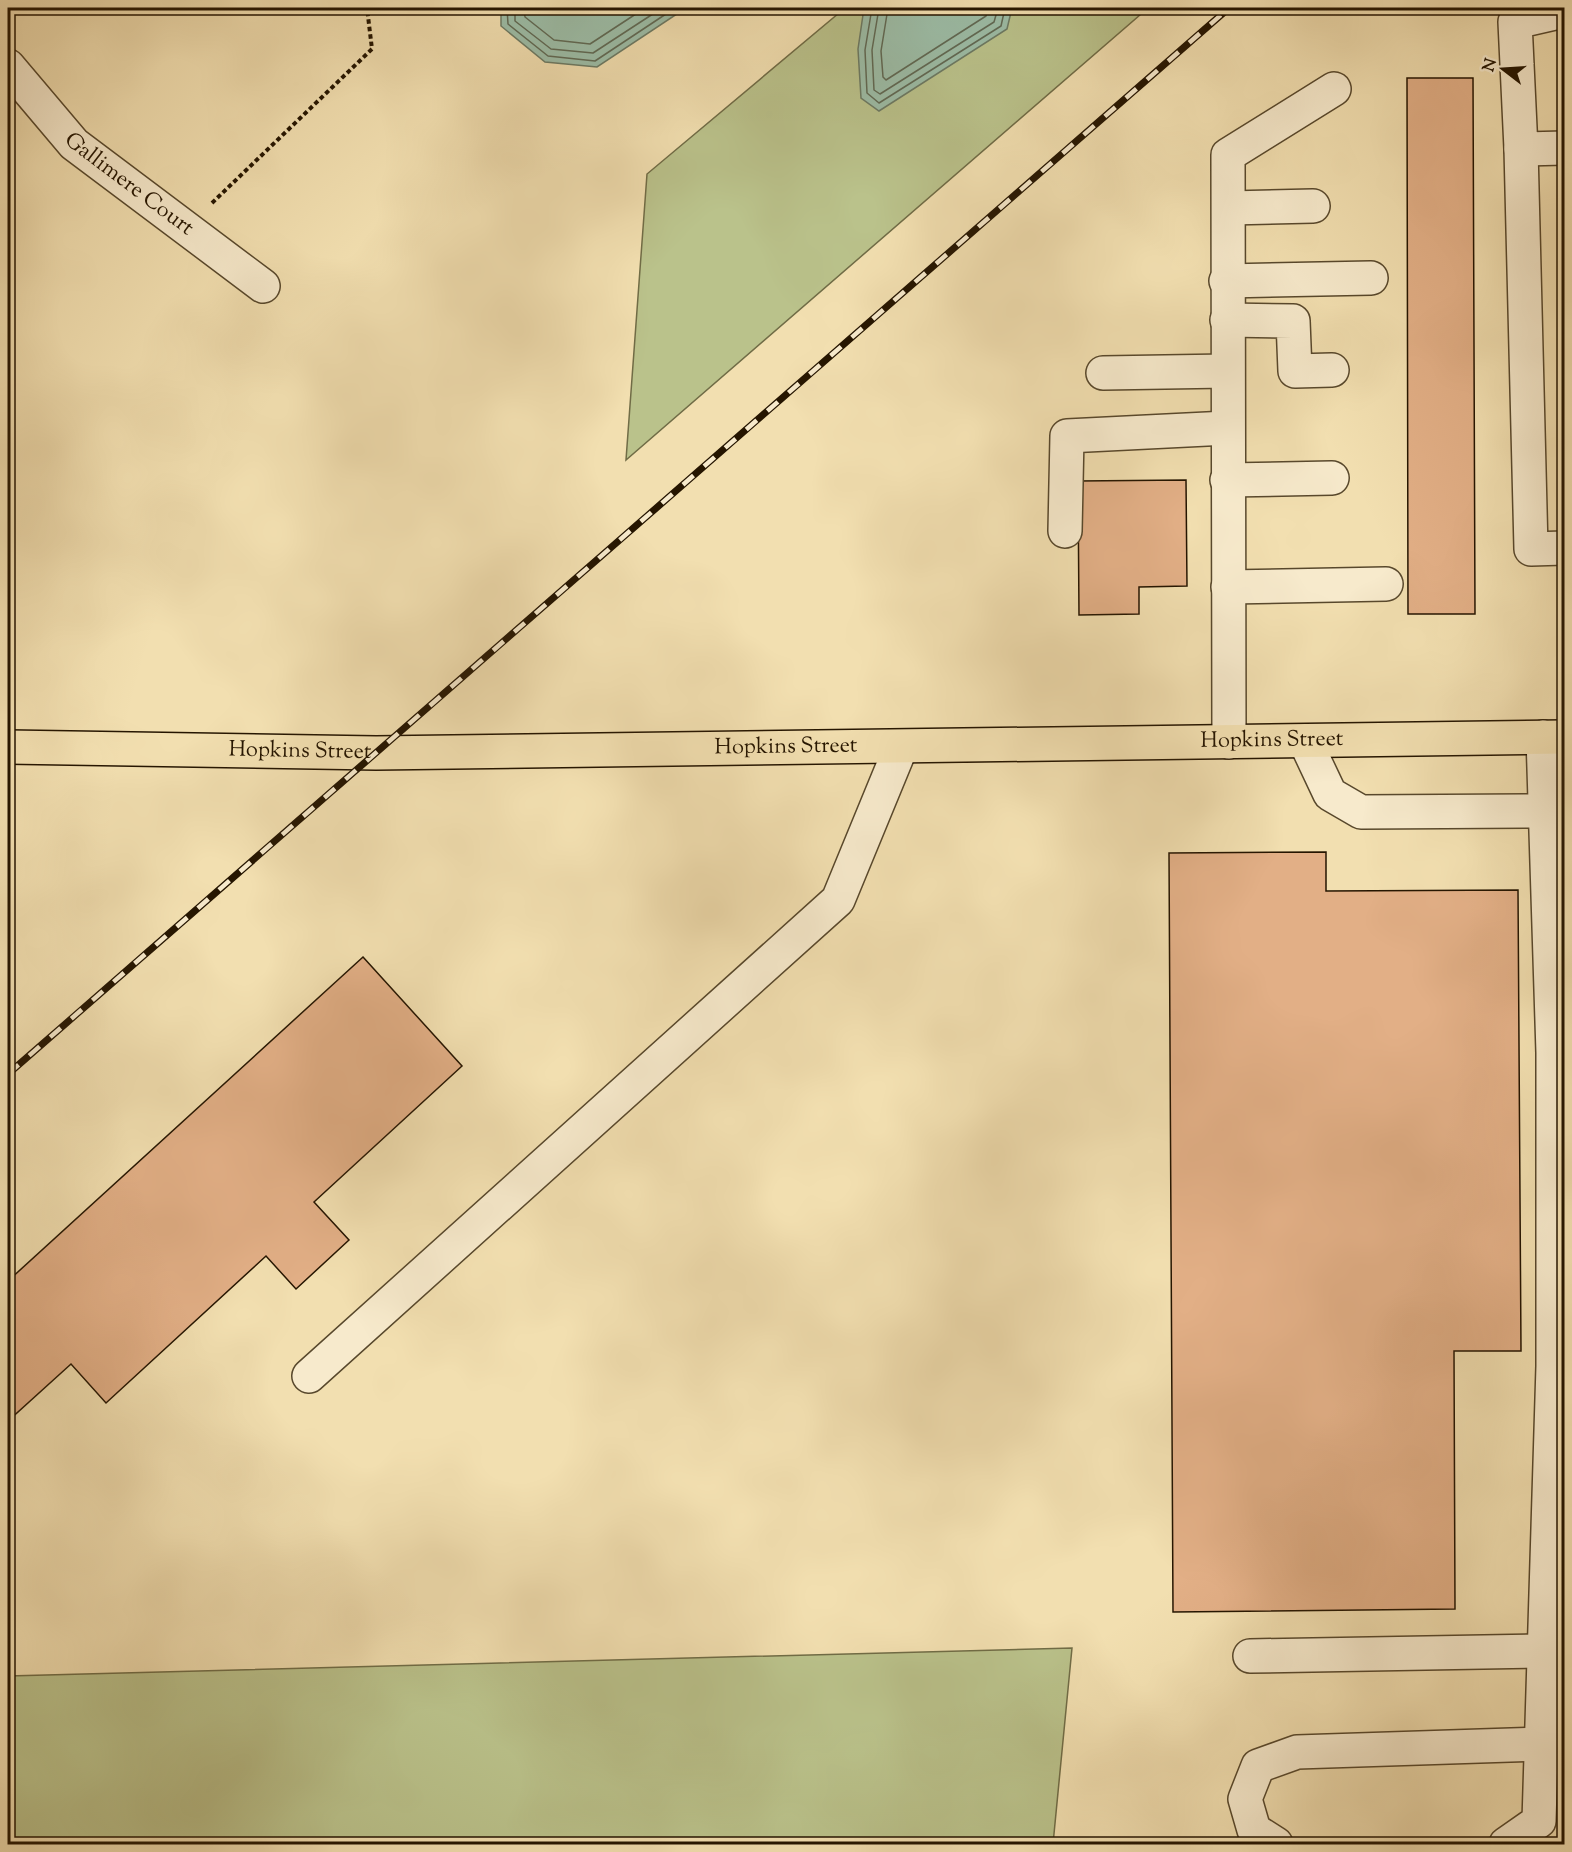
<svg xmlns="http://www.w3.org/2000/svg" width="1572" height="1852" font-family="'Sorts Mill Goudy',serif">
<rect width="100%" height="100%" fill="#f2dfb0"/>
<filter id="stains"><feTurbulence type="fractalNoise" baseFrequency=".00333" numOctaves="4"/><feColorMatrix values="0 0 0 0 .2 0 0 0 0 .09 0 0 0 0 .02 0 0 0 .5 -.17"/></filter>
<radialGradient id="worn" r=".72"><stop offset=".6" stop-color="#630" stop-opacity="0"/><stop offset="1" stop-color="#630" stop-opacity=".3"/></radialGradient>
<!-- green -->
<g fill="#bac28b" stroke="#706c46" stroke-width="1.5">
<polygon points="845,8 1148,8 626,460 647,174"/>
<polygon points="1072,1648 1053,1844 8,1844 8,1676"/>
</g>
<!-- water -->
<g fill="#9cbda7" stroke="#6c7a64" stroke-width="1.5">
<polygon points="501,8 686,8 597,67 545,62 501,26"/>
<polygon points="864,8 1012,8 1007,29 879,111 861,98 858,49"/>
</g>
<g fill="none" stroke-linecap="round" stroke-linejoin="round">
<!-- shore -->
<g stroke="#606954" stroke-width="1.5">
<polyline points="507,8 508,24 548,56 595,61 675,8"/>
<polyline points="515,8 515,21 551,49 593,53 662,8"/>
<polyline points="524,8 525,17 554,40 590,44 645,8"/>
<polyline points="872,8 865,50 867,93 879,103 1001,26 1005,8"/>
<polyline points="879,8 872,50 874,90 880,94 994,22 998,8"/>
<polyline points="888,8 881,51 883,77 886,80 986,16 989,8"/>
</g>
</g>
<!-- building -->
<g fill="#e2af86" stroke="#251500" stroke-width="1.5">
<polygon points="1407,78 1473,78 1475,614 1408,614"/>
<polygon points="1186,480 1187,586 1139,587 1139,614 1079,615 1078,481"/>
<polygon points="1326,852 1326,891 1518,890 1521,1351 1454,1351 1455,1609 1173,1612 1169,853"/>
<polygon points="363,957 462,1066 314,1202 349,1240 296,1289 266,1256 106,1403 71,1364 8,1421 8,1281"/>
</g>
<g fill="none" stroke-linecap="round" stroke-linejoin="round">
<defs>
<g id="minor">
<polyline points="1564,11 1515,22 1521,149 1564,148"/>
<path id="s1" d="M8,66L74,144L263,286"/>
<polyline points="1521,149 1531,549 1564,548"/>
<polyline points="1229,208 1313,206"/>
<polyline points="1226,281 1371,278"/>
<polyline points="1227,320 1293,321 1295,371 1332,370"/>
<polyline points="1103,373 1227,371"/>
<polyline points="1227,480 1332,478"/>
<polyline points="1065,531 1067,436 1227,428"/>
<polyline points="1228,587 1386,584"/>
<polyline points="1305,741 1330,794 1361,812 1545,811"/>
<polyline points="1229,742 1228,155 1334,89"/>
<polyline points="309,1376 838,900 901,747"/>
<polyline points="1250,1656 1544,1651"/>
<polyline points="1276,1844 1254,1830 1245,1799 1258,1766 1297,1752 1542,1744"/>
<polyline points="1506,1844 1539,1821 1553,1366 1553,1053 1543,737"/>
</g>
<g id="major">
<path id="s2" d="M8,747L376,753L1564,737"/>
</g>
</defs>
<!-- minor casing -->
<use href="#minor" stroke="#58482c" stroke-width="36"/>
<!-- major casing -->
<use href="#major" stroke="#251500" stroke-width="36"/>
<!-- path -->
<polyline stroke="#251500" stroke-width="4" stroke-dasharray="4.5 3" stroke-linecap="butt" points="212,203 372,49 367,8"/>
<!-- minor -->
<use href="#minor" stroke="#f7eacc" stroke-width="33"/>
<!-- major -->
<use href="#major" stroke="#f2dfb0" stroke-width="33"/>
<defs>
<polyline id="rail" points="8,1074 1229,8"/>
</defs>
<!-- rail casing -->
<use href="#rail" stroke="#251500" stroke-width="7"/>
<!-- rail -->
<use href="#rail" stroke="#f7eacc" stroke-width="4.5" stroke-dasharray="14" stroke-linecap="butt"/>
</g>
<g text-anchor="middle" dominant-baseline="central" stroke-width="4.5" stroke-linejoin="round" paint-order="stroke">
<!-- street labels -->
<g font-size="22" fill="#251500" stroke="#f7eacc">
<text stroke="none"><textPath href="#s1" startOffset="170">Gallimere Court</textPath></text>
<text stroke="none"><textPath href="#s2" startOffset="1264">Hopkins Street</textPath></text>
<text stroke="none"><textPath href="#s2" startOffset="778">Hopkins Street</textPath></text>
<text stroke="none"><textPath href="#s2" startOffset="292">Hopkins Street</textPath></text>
</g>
</g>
<!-- margin -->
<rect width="1572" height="1852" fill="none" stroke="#f2dfb0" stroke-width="30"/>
<rect x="9" y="9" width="1554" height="1834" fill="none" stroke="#251500" stroke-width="3"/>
<rect x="15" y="15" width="1542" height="1822" fill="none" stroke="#251500" stroke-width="1.5"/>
<!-- north arrow -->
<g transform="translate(1503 69) rotate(287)" stroke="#f7eacc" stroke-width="4.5" paint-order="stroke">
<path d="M0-4.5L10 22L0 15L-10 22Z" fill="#251500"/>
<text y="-9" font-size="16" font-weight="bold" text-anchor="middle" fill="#251500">N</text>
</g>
<rect width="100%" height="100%" filter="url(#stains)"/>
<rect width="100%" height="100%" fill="url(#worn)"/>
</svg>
